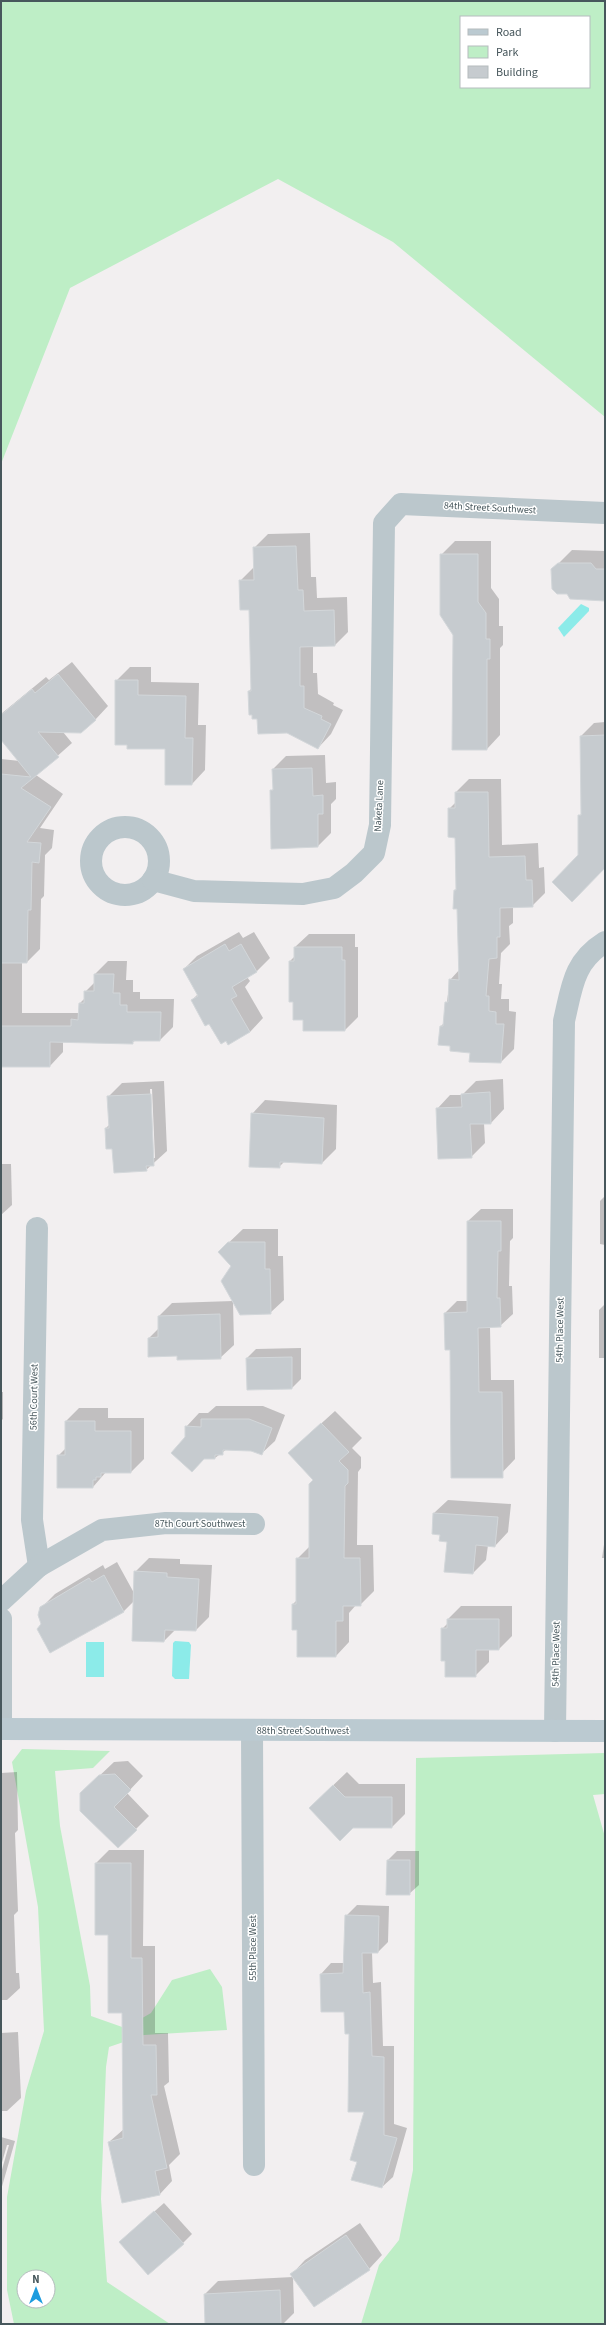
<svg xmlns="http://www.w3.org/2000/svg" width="606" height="2325" font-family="'Source Sans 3',sans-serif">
<rect width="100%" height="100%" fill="#f2eff0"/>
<!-- green -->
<g fill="#beeec6" fill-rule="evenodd">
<path d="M1,1H605V417L393,242L278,179L70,288L1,464ZM461,17H589V87H461Z"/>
<path d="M22,1749L110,1751L93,1768L55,1771L60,1826L90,1986L91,2016L125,2028L151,2013L172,1980L210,1969L222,1987L227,2030L144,2035L109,2047L106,2067L101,2199L107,2282L170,2324H14L7,2290V2197L26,2091L44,2031L38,1907L12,1762ZM24,2277H48V2301H24Z"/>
<polygon points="605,1753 605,1794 593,1795 605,1837 605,2324 361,2324 379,2265 399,2240 413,2170 416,1758"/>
</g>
<!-- water -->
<g fill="#8cebe9">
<polygon points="581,604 589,608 589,611 564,637 558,628"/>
<polygon points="175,1641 189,1642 191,1645 189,1679 175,1679 172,1676 173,1643"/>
<rect x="86" y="1642" width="18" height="35"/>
</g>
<!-- shadow -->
<g fill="#0003" fill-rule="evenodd">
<polygon points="310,533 311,577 316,577 317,598 347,597 348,632 335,645 313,646 313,673 317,673 318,694 334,703 333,705 343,710 331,734 318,748 258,718 249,691 252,688 250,609 240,581 254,567 254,548 268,534"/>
<polygon points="455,541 491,541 491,588 499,599 499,626 503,626 503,645 500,648 500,735 487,749 454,635 441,555"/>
<polygon points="572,550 605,551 605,632 605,600 567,593 552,570"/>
<polygon points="72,662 108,706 95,720 63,732 72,743 36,775 63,794 40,828 54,830 52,848 45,855 44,896 41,899 40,949 27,962 22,962 22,1013 79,1013 80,1003 85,998 85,992 95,982 95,974 108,961 127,961 126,980 133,980 133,992 140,992 140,999 174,999 173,1027 160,1040 136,1040 132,1043 63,1042 63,1052 50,1066 1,1066 1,759 20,761 1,738 1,714 46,677 49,680"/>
<polygon points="130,667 151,667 151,682 199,683 198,725 206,725 205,770 192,784 116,681"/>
<polygon points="605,722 605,867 579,856 579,816 582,813 581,736 594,723"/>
<polygon points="325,755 326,783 336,782 336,799 331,804 331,833 318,846 272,848 271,791 274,788 273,769 286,756"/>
<polygon points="469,779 501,779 502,845 538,843 539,868 544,867 545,893 532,906 513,907 513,923 509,926 510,944 501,953 499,984 502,984 501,999 509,999 509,1011 516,1012 514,1049 501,1062 451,1045 441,1026 444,1023 450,980 460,969 458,908 455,890 457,888 456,838 449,809 456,802 456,792"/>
<polygon points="239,932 243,938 254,932 270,958 256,972 247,977 250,981 245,987 263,1018 250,1032 226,1040 192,1000 198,994 184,969 197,956"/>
<polygon points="309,934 355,934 355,947 358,947 358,1017 345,1030 304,1030 304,1019 294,1001 290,961 295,956 295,947"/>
<polygon points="503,1079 504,1109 491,1123 484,1123 485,1143 471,1157 437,1109 450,1095 462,1095 476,1081"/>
<path d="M164,1081L167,1151L146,1170L113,1148L106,1128L110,1124L108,1097L122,1083ZM150,1089H152L155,1158H153Z"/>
<polygon points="265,1100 337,1105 336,1149 322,1163 285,1161 279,1167 252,1114"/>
<polygon points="1,1164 11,1164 12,1205 1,1215"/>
<polygon points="605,1196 605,1245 600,1244 600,1201"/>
<polygon points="481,1209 513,1209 513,1238 510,1241 509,1286 512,1286 513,1314 500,1326 490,1327 491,1380 514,1380 515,1459 498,1477 451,1349 445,1313 457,1301 468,1301 468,1221"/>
<polygon points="243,1229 278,1229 278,1256 283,1256 284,1300 270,1313 219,1252"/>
<polygon points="233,1301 234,1345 220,1358 178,1355 149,1338 159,1328 159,1316 172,1303"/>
<polygon points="605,1304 605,1358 599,1358 599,1310"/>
<polygon points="301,1348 301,1379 292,1388 248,1388 247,1358 256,1349"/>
<polygon points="1,1392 3,1392 3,1419 1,1421"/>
<polygon points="216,1406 263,1406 285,1415 275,1441 261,1454 251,1450 227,1449 215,1458 205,1458 192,1471 186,1438 186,1427 199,1413 208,1413"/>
<polygon points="79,1408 108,1408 108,1418 144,1418 144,1459 131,1472 106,1472 93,1487 58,1456 66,1448 66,1421"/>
<polygon points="335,1411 362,1438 352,1448 361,1457 361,1468 358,1472 357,1545 373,1545 374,1591 360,1605 356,1605 349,1613 349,1642 336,1656 298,1629 293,1604 297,1600 297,1559 310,1546 315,1480 303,1440"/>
<polygon points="448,1500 511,1504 508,1532 495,1546 488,1545 486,1560 473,1573 441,1534 433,1533 434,1513"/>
<polygon points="605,1538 605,1558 602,1558"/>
<polygon points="149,1558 180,1559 180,1564 212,1565 209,1617 196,1630 176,1629 164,1641 134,1601 124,1611 51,1652 42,1624 41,1608 55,1594 103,1565 105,1569 117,1562 134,1593 135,1572"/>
<polygon points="461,1606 512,1606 512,1636 499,1649 489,1649 489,1662 475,1676 446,1660 442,1629 448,1623 448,1619"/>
<polygon points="128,1761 143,1776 127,1793 149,1816 118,1847 95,1780 114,1762"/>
<polygon points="17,1772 18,1830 15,1833 18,1911 14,1915 16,1973 19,1973 20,1988 7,2000 1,2000 1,1773"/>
<polygon points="347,1772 359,1784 405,1784 405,1814 392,1827 323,1795"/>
<polygon points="109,1850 144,1850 143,1946 155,1946 155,2033 168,2033 169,2082 164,2086 180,2154 169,2165 172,2181 160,2194 122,2202 109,2142 124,2129 123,2012 109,1934 96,1934 96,1863"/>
<polygon points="397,1851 419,1851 419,1885 409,1894 387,1894 388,1860"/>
<polygon points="357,1905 389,1906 388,1942 378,1952 372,1952 373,1983 381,1982 383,2046 394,2046 394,2124 407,2128 393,2177 382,2187 358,2161 365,2111 345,2010 321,1974 331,1963 345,1963 346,1916"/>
<polygon points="18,2032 21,2098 7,2111 1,2111 1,2033"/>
<polygon points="1,2137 15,2141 1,2190 1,2173 9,2145 7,2145 1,2166"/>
<polygon points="164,2203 192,2234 183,2243 130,2233"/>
<polygon points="360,2223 382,2255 369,2269 292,2274 305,2260"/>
<polygon points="293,2277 294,2313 283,2324 206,2324 205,2294 218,2281"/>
</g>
<!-- building -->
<g fill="#c6cbcf" stroke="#d3d7da">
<polygon points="296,546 298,590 303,590 304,611 334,610 335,646 300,647 300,686 304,686 304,708 322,716 321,719 331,724 318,749 287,733 258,734 257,719 252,719 252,715 249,715 248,691 251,691 249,610 240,610 239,580 254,580 253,547"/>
<polygon points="440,554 478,554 478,602 486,613 486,639 490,639 490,659 487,659 487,750 452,750 453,635 440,615"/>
<polygon points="558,563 591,563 596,569 605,569 605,601 570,599 567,594 557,594 552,589 551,569"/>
<polygon points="58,674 96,720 81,733 38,732 59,757 21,788 51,807 27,842 41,843 39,863 32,862 31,910 28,910 27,963 1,963 1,774 31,777 1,740 1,715 32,689 35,693"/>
<polygon points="115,680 138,680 138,695 186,696 185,738 193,738 192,785 165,785 165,749 127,749 127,745 115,745"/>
<polygon points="605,735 605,868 572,902 552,882 578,855 578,815 581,815 580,736"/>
<polygon points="312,768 313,796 323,795 323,814 318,814 318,847 271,849 270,790 273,790 272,769"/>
<polygon points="455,792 488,792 489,857 525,856 526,880 532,880 533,907 500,908 500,937 497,937 497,958 489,959 486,996 489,996 489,1011 496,1012 496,1024 504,1024 501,1063 469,1062 470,1053 450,1051 450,1046 438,1045 440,1026 443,1026 445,1002 448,1002 449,979 459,980 457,909 453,909 454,890 456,890 455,838 448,837 448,808 455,808"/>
<polygon points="225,944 229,951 241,944 257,972 232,987 237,996 231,999 250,1032 228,1045 226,1041 221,1044 209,1024 205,1026 191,1000 198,996 183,969"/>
<polygon points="294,947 342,947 342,960 345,960 345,1031 303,1031 303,1020 293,1020 293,1002 289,1002 289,961 294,961"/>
<polygon points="94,974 114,974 113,993 120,993 120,1005 127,1005 127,1012 161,1012 160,1041 133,1041 133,1044 50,1042 50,1067 1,1067 1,1026 71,1026 71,1019 78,1020 79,1003 84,1003 84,991 94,991"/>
<polygon points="490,1092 491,1124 470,1124 472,1158 438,1159 436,1108 462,1107 461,1094"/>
<polygon points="151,1094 154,1166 146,1166 147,1171 114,1173 112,1149 106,1149 105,1128 109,1128 107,1096"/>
<polygon points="251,1113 324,1118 322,1164 280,1162 280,1168 249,1167"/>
<polygon points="467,1221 501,1221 501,1251 498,1251 497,1298 500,1298 501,1327 478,1328 479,1392 502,1392 503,1478 451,1478 450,1350 445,1350 444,1313 467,1312"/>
<polygon points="228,1242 265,1242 265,1269 270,1269 271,1314 240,1315 221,1281 231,1266 218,1252"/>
<polygon points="220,1314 221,1359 177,1360 177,1356 148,1357 148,1338 158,1337 158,1316"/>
<polygon points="292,1357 292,1389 247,1390 246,1358"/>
<polygon points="201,1419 249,1419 272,1428 262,1455 251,1451 223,1450 223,1455 215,1455 215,1459 204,1459 192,1472 171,1453 185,1437 185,1426 201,1427"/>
<polygon points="65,1421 95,1421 95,1431 131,1431 131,1473 101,1473 101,1477 96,1477 96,1480 93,1480 93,1488 57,1488 57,1455 65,1455"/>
<polygon points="321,1423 349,1452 339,1461 348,1470 348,1483 345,1486 344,1558 360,1558 361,1606 343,1606 343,1621 336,1621 336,1657 297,1657 297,1630 292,1630 292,1604 296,1604 296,1558 309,1558 309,1484 313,1480 288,1453"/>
<polygon points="433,1513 498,1517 495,1547 476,1545 473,1574 444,1572 447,1542 439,1541 440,1535 432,1534"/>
<polygon points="134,1571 167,1573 167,1577 199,1579 196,1631 165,1630 164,1642 132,1641"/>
<polygon points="104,1575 124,1612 50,1653 37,1629 41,1624 38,1615 40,1607 89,1578 92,1582"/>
<polygon points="447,1619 499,1619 499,1650 476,1650 476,1677 445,1677 445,1661 441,1661 441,1628 447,1628"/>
<polygon points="115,1774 131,1790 114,1807 137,1830 118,1848 80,1811 80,1793 99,1775"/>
<polygon points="333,1785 345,1797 392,1797 392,1828 353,1828 340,1841 309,1808"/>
<polygon points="387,1860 410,1860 410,1895 386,1895"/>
<polygon points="95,1863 131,1863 131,1958 142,1958 143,2045 156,2045 157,2095 151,2095 167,2168 155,2171 160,2195 122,2203 108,2142 123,2138 122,2013 108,2013 108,1935 95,1935"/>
<polygon points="345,1915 379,1916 378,1953 362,1953 363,1993 370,1992 372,2056 384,2057 384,2135 397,2138 382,2188 351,2180 357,2162 350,2160 364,2112 348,2112 349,2034 345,2034 344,2012 321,2012 320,1974 343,1973"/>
<polygon points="154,2211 184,2244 148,2275 119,2242"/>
<polygon points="346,2235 370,2270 314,2307 290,2274"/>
<polygon points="280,2290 281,2324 205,2324 204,2294"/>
</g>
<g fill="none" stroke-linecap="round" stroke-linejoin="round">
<!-- street -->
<g stroke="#bbc7cc" stroke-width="22">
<circle cx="125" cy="861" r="34"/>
<polyline points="153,880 194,891 303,894 334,888 354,873 374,853 380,825 384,523 401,504 605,513"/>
<polyline points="37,1228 32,1520 39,1566"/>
<polyline points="1,1601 39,1566 102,1530 166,1523 254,1524"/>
<polyline points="1,1619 1,1729"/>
<polyline points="252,1731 254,2165"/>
<path d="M555,1731L564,1021C572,987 573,962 605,942"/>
</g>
<!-- secondary -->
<polyline stroke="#bbcad1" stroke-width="22" points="1,1729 605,1731"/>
</g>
<g text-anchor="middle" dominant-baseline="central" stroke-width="3" stroke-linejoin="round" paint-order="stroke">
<!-- street labels -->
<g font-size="10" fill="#47575c" stroke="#fff">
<text transform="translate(490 508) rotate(3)">84th Street Southwest</text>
<text transform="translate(379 806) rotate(-87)">Naketa Lane</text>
<text transform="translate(560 1330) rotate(-89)">54th Place West</text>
<text transform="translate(34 1397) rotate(-89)">56th Court West</text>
<text x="200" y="1524">87th Court Southwest</text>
<text transform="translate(556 1654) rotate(-89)">54th Place West</text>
<text x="303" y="1731">88th Street Southwest</text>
<text transform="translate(253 1948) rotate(-90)">55th Place West</text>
</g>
</g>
<!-- border -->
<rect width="606" height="2325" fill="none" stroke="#47575c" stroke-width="4"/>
<!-- legend -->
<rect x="460" y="16" width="130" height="72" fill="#ffffff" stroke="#b5bcbe"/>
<rect x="468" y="29" width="20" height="6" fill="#bbcad1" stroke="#b5bcbe"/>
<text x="496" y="36" font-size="12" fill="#47575c">Road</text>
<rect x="468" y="46" width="20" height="12" fill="#beeec6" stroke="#b5bcbe"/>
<text x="496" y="56" font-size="12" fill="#47575c">Park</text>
<rect x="468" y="66" width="20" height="12" fill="#c6cbcf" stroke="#b5bcbe"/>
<text x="496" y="76" font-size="12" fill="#47575c">Building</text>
<!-- north arrow -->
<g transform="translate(36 2289)"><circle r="19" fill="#ffffff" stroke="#b5bcbe"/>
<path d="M0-3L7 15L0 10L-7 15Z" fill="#1c9cdf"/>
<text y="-6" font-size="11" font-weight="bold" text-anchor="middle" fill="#47575c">N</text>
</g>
</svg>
